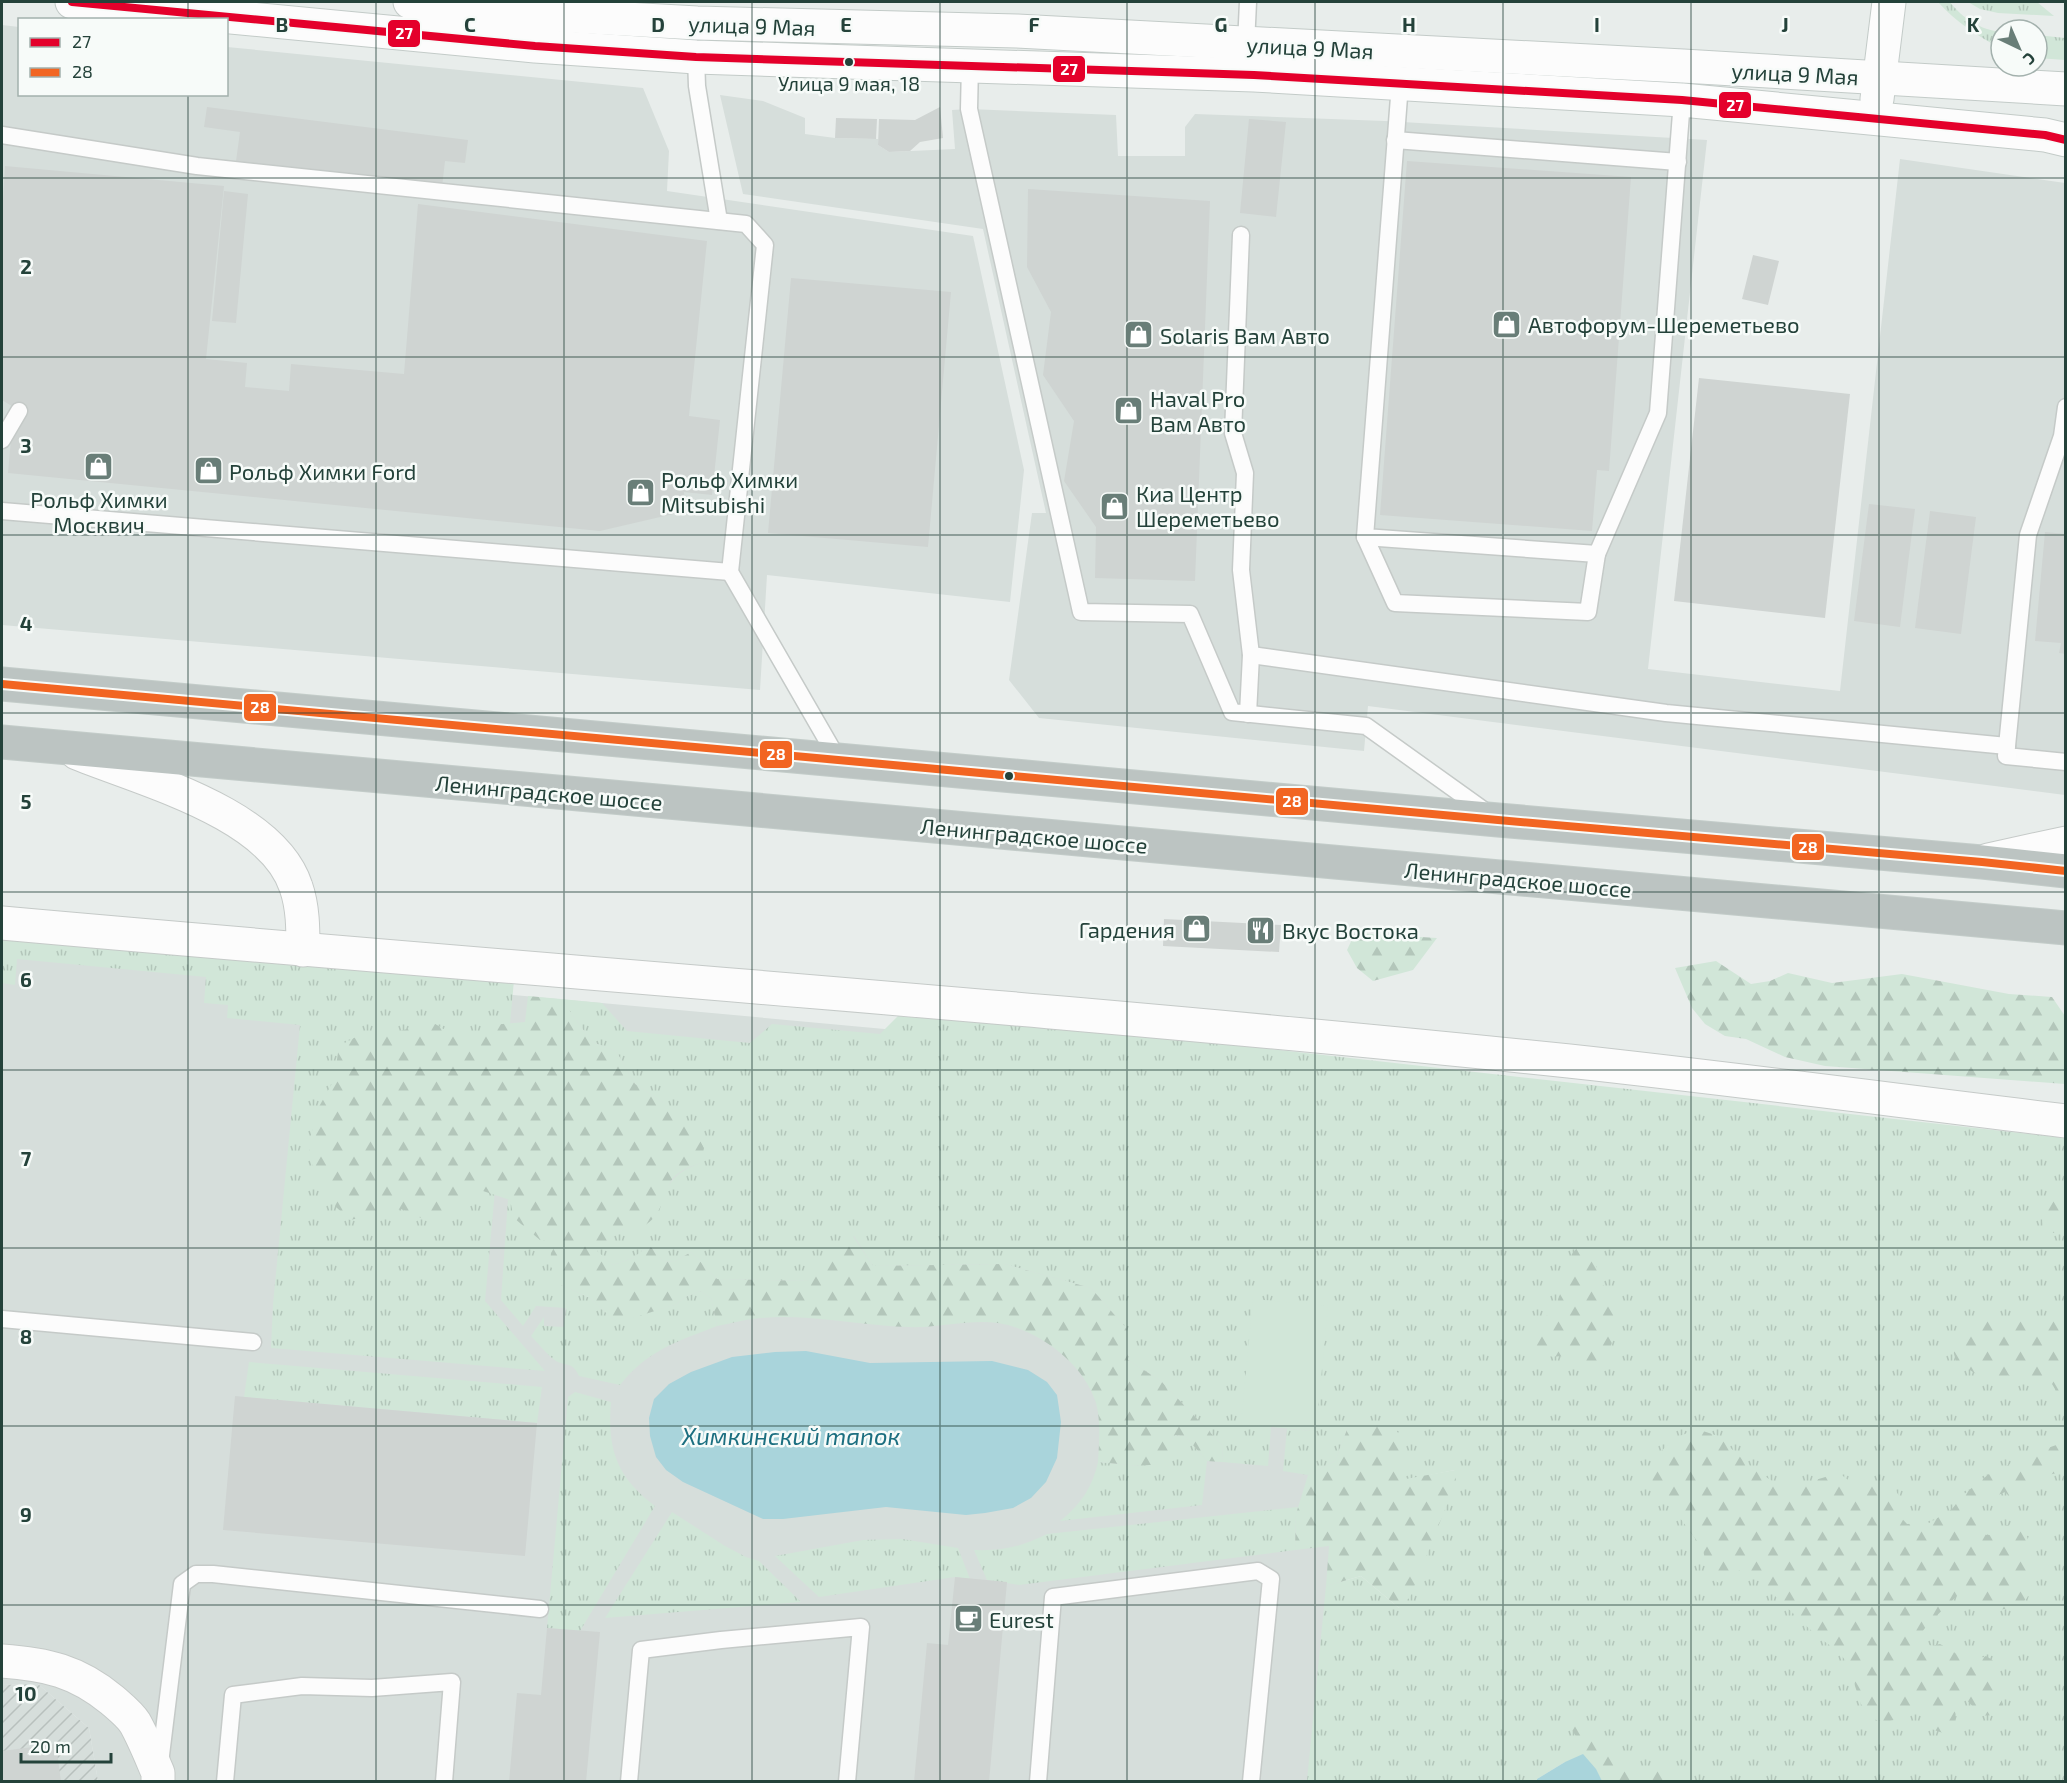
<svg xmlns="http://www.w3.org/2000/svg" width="2067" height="1783" font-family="'Exo 2',sans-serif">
<defs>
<pattern id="industrial-furrows" width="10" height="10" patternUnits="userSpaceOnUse" patternTransform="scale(1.5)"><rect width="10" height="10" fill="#d6dedb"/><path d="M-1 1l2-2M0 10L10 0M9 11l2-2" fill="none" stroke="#b8c0bd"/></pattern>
<pattern id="grass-tufts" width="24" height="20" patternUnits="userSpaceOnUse" patternTransform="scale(1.5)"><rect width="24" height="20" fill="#d1e6d8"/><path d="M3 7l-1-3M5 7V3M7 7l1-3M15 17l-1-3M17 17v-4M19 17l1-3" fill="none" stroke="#b3c6ba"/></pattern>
<pattern id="forest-firs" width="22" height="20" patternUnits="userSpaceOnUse" patternTransform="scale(1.5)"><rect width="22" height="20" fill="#d1e6d8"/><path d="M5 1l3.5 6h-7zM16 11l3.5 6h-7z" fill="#b3c6ba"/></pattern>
</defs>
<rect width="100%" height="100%" fill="#e8edeb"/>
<!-- built -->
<g fill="#d6dedb">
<polygon points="2,25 19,27 20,94 226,94 227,47 643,88 669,151 667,191 973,236 1024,470 1010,602 767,575 760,690 2,625"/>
<polygon points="720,95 763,101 805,118 805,134 835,138 878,139 878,145 889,152 955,149 952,110 969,109 1116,115 1118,156 1185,156 1185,127 1195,114 1385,121 1707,140 1648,669 1840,691 1900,159 2065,183 2065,795 1368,706 1364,751 1039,718 1009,680 1032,513 1046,513 983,229 743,194"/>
<polygon points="2,948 1158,1054 1373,1297 1327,1781 98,1781 89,1728 38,1684 2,1685"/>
</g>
<!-- industrial -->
<polygon fill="url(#industrial-furrows)" points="38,1684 89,1728 98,1781 2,1781 2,1685"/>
<!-- grass -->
<g fill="url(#grass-tufts)">
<path d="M1938,2H1950C1962,18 1981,30 2001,32V48C1978,37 1955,21 1938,2Z"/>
<polygon points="1968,2 2037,2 2054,16 1998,13 1980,9"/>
<polygon points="2037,35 2065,38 2065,60 2037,58"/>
<polygon points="2,933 514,980 485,1301 545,1371 271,1348 273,1304 300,1025 227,1018 228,1005 204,1003 206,977 17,959 15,985 2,983"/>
<path d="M561,999L602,1003L627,1031L750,1043L772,1024L880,1034L898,1016L1180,1039L2065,1138V1781H1602L1596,1769L1565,1762L1537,1779V1781H1307L1326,1586L1361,1576L1399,1608L1455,1470L1400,1481L1348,1427L1335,1461L1308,1475L1283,1471L1287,1429L1315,1431L1241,1424L1271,1427L1268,1466L1222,1462L1223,1446L1161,1381L1128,1360L1126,1328L1091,1288L1004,1264L873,1266L854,1236L812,1281L717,1279L691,1252L674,1262L663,1261L651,1247L642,1251L633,1258L613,1265L594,1249L624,1229L656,1215C667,1187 670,1173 701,1163L664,1103L635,1084L616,1051L592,1042Z"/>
<path d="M508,1199L558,1243L561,1285L590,1298L614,1320L621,1321L677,1304L685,1297L700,1291L711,1298L717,1326C676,1342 648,1350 620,1385L579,1376C572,1361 567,1367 556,1361C547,1355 539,1344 531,1336L544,1317V1326L564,1327L566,1308L536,1306L523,1326L501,1300Z"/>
<polygon points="249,1362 542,1387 537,1423 244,1397"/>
<path d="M575,1392L611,1402C607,1450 617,1477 655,1506L580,1631L547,1628L568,1397Z"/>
<path d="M1174,1435L1185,1436L1207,1461L1202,1505L1060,1521C1080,1506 1093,1486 1098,1462L1141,1466L1169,1442Z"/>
<path d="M1298,1507L1296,1514L1295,1550L1019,1585L987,1580L974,1550C1004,1551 1020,1547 1047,1534Z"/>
<polygon points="672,1512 725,1546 746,1557 759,1561 801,1602 605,1618"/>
<polygon points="902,1539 958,1548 970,1579 955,1577 819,1597 775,1556 863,1540"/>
</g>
<!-- forest -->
<g fill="url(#forest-firs)">
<polygon points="1355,933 1437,938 1413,970 1373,981 1357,968 1347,950"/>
<polygon points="1716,961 1751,984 1770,981 1788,973 1832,983 1902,974 2009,994 2052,997 2065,1016 2065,1084 1825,1066 1785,1057 1746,1039 1725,1036 1705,1024 1692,1008 1675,968"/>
<path d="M528,996L561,999L592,1042L616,1051L635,1084L664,1103L697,1134L704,1148L701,1163C660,1176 674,1187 656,1215C653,1220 646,1224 642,1228L624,1229L595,1249L613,1265L633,1258L642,1251L651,1247L663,1261L674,1262L691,1252L717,1279L812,1281L844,1235L853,1236L873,1266L1004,1264L1091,1288L1126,1328L1128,1360L1161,1381L1223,1446L1222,1462L1207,1461L1185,1436L1174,1435L1169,1442L1168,1451L1158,1464L1141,1466L1098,1462C1099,1443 1101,1421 1096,1403C1084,1363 1037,1329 998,1323C977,1320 955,1324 934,1326C920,1328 904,1327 889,1326C844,1323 797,1313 753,1319C741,1320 729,1324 717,1326L711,1298L700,1291L685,1297L677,1304L620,1322L614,1320L590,1298L561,1285L550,1265L551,1253L557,1243L540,1240L514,1218L510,1200L483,1191L455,1198L446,1214L432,1223L401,1209L350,1220L336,1207L311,1162L309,1146L316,1112L334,1080L339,1046L367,1031H400L432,1022L455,1036L471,1035L492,1025L525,1022Z"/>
<polygon points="2065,1194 2065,1235 2044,1231 2042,1218 2054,1200"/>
<path d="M1591,1242C1597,1253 1595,1263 1598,1274C1603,1287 1613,1300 1617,1312C1620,1322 1609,1357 1601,1364C1598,1366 1592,1367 1588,1368L1573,1362L1565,1356C1546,1357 1538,1358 1529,1339L1558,1301L1572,1254L1581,1243Z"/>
<path d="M2065,1315V1395L2058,1394L2049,1379L2017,1373L2000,1378L1976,1374L1956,1361L1951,1343C1956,1337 1960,1329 1967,1325C1985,1314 2016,1324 2038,1321C2047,1319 2055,1316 2065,1315Z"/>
<polygon points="1371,1424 1395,1429 1406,1443 1400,1480 1455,1470 1456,1482 1410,1597 1399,1608 1361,1576 1326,1586 1329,1546 1295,1550 1296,1514 1308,1475 1335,1461 1348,1427"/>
<path d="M1697,1429L1718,1436L1751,1467L1775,1483H1805L1839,1473L1856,1486L1891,1483L1901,1499L1895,1511L1907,1524L1929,1523L1952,1509L1963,1495L1989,1474L2036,1452L2065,1442V1473C2043,1471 2041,1486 2025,1495C2021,1497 2015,1497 2011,1498L2005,1492L1980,1503L1973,1517L1986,1535H1995L2006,1525L2022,1524C2031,1542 2038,1576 2028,1596C2022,1608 1999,1611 1986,1610C1976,1609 1969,1599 1959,1594L1928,1624L1919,1636L1922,1643L1932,1646L1940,1644C1957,1652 1966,1666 1986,1656L1997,1663V1691L2003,1705L1994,1715L1978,1716L1974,1708L1966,1699L1956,1707L1955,1724L1946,1734L1934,1730L1928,1723L1932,1711L1922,1700L1913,1705L1902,1718L1886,1722L1872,1719L1861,1704L1855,1686L1852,1669L1838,1651L1818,1637L1756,1578L1740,1570L1719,1583L1708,1577L1703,1549L1652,1480V1460L1675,1438Z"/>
<path d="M1573,1723C1591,1724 1600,1750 1625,1756L1635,1771L1642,1774C1654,1767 1661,1769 1674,1775L1675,1781H1602L1571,1728Z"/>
</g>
<!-- pitch -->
<polygon fill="#d1e6d8" points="1253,1299 1328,1306 1316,1431 1241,1424"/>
<!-- water -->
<g fill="#a9d4db">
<polygon points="806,1351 870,1363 992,1361 1028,1370 1047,1382 1057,1395 1061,1422 1057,1458 1046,1482 1031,1498 1013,1508 985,1513 966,1515 886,1507 783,1519 763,1519 683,1482 666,1470 656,1457 650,1436 649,1418 654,1399 669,1384 691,1372 732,1357 775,1352"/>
<polygon points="1583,1754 1596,1769 1602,1781 1537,1781 1537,1779 1565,1762"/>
</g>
<!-- building -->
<g fill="#cfd4d2">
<polygon points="207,107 468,140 465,163 445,161 442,187 236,161 240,132 204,127"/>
<polygon points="940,107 943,138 920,142 910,151 889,152 878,145 879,119 915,120"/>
<polygon points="836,118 877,119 876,139 835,138"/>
<polygon points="1249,119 1286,122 1276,217 1240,213"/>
<polygon points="1407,161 1631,177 1609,471 1597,470 1592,531 1380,515"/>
<polygon points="5,166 224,186 206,359 247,363 245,387 289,391 291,364 404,374 418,204 707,241 689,416 720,420 712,495 684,492 686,511 600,531 8,473 12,428 23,413 2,400 2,216"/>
<polygon points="1028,189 1210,201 1195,581 1095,578 1096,527 1064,481 1074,421 1043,375 1051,312 1027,267"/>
<polygon points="224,191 248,194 236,323 212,321"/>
<polygon points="1753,255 1779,261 1768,305 1742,299"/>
<polygon points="791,278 951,292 928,547 768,533"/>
<polygon points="1699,378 1850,394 1825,618 1674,601"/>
<polygon points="1869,504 1915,509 1900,627 1854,621"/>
<polygon points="1930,511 1976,517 1961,634 1915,628"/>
<polygon points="2045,532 2066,534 2066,654 2059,653 2061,643 2035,641"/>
<polygon points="1164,919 1281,925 1279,952 1163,946"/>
<polygon points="235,1396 537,1423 525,1556 223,1530"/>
<polygon points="955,1577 1007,1582 989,1782 914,1782 927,1643 948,1645"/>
<polygon points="547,1628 600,1632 586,1782 509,1782 517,1693 541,1695"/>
<polygon points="56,1744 61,1782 2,1782 2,1751"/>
</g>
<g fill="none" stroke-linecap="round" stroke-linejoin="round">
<defs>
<g id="lane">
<polyline points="1246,44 1248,2"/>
<polyline points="696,57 697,86 719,221"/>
<polyline points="970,65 969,109 1081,612 1190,614 1232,712 1366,726 1489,814"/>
<polyline points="1400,84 1365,537 1597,554 1658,413 1682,100"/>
<polyline points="2,135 197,166 746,224 765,245 730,572 839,761"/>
<polyline points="1395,140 1678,162"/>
<polyline points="1241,235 1233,433 1245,473 1241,570 1251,655 1248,714"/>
<polyline points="2066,407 2062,436 2028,535 2006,756 2066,762"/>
<polyline points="2,440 19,411"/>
<polyline points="2,511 730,572"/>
<polyline points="1365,537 1395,603 1588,612 1597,554"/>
<polyline points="1251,655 1666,713 2007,746"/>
<polyline points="2,1319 253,1342"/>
<polyline points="160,1763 182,1584 196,1574 213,1574 540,1609"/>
<polyline points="225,1782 233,1695 302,1686 372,1688 452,1682 444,1782"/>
<polyline points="629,1782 641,1650 721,1640 861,1627 847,1782"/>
<polyline points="1038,1782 1053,1597 1258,1571 1271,1579 1251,1782"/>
</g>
<g id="street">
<path d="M77,753C143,780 272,813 296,887C303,907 303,929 303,950"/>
<polyline points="1988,860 2066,843"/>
<path d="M2,923C524,970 1047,1007 1569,1061C1735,1079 1900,1101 2066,1121"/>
<path d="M2,1661C46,1664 77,1671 112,1700C120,1707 130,1715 135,1723C144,1739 151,1757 158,1773V1782"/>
</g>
<g id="secondary">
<polyline points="72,2 535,46 696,57 1254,75 1682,100 2045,135 2066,140"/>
<polyline points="410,2 536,14 697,23 1017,31 1683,66 2066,89"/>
<polyline points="1877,99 1889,2"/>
</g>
<g id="highway">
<polyline points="2,684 1498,820 1982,862 2066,871"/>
<polyline points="2,742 2066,928"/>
</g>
</defs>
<!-- lane casing -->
<use href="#lane" stroke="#c5cac8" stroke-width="19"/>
<!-- street casing -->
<use href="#street" stroke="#c5cac8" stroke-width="35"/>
<!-- secondary casing -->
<use href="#secondary" stroke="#c3cbc8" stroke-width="35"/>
<!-- highway casing -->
<use href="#highway" stroke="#c3ccc9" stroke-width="35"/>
<!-- lane -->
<use href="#lane" stroke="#fcfcfc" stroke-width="16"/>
<!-- street -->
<use href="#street" stroke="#fcfcfc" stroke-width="33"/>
<!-- secondary -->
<use href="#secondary" stroke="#fcfcfc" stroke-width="33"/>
<!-- highway -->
<use href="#highway" stroke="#bcc4c2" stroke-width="33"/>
<defs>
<polyline id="bus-1" points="72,2 535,46 696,57 1254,75 1682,100 2045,135 2066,140"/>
<polyline id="bus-2" points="2,684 1498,820 1982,862 2066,871"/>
</defs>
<!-- bus-1 casing -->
<use href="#bus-1" stroke="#f7fbf9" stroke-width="12"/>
<!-- bus-2 casing -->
<use href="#bus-2" stroke="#f7fbf9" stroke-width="12"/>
<!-- bus-1 -->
<use href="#bus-1" stroke="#e4002b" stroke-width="8"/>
<!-- bus-2 -->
<use href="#bus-2" stroke="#f26522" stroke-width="8"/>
</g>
<!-- grid -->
<path fill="none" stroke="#24423a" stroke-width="1.5" stroke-opacity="0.55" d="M188,2V20M376,2V1782M564,2V1782M752,2V1782M940,2V1782M1127,2V1782M1315,2V1782M1503,2V1782M1691,2V1782M1879,2V1782M188,94V1782M2,178H2066M2,357H2066M2,535H2066M2,713H2066M2,892H2066M2,1070H2066M2,1248H2066M2,1426H2066M2,1605H2066"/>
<!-- icons -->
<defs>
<symbol id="shop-square" viewBox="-11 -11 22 22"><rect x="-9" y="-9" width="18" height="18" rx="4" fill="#697e78" stroke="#f7fbf9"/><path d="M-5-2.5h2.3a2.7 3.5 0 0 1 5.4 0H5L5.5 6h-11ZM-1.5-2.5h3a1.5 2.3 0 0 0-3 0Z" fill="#fff"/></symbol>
<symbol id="restaurant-square" viewBox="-11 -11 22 22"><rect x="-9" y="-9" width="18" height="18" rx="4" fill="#697e78" stroke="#f7fbf9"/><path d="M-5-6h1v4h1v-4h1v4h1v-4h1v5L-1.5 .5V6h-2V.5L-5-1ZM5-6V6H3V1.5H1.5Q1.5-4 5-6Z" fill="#fff"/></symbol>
<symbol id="cafe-square" viewBox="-11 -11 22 22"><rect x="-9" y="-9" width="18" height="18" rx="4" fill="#697e78" stroke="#f7fbf9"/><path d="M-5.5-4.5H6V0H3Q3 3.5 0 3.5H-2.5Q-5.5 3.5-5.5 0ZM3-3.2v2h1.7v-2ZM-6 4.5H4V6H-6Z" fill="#fff"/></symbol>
</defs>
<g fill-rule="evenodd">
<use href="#shop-square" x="1490" y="308" width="33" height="33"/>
<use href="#shop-square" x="1122" y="318" width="33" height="33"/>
<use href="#shop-square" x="1112" y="394" width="33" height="33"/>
<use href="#shop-square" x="82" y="450" width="33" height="33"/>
<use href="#shop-square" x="192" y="454" width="33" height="33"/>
<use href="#shop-square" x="624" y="476" width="33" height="33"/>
<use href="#shop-square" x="1098" y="490" width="33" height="33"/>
<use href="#shop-square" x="1180" y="912" width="33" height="33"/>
<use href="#restaurant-square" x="1244" y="914" width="33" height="33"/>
<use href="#cafe-square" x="952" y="1602" width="33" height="33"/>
</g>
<!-- markers -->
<g fill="#24423a" stroke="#f7fbf9" stroke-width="2">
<circle cx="849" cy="62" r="5"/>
<circle cx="1009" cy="776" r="5"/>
</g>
<g text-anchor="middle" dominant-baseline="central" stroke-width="5" stroke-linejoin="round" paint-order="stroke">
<!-- bus labels -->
<g font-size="20" fill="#24423a" stroke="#f7fbf9">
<text x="849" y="83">Улица 9 мая, 18</text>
</g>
<!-- street labels -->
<g font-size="22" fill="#24423a" stroke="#f7fbf9">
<text transform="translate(752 25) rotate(2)">улица 9 Мая</text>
<text transform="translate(1310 47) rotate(3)">улица 9 Мая</text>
<text transform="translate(1795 73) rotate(3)">улица 9 Мая</text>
<text transform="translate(549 792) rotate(5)">Ленинградское шоссе</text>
<text transform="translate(1034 835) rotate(5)">Ленинградское шоссе</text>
<text transform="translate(1518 879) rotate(5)">Ленинградское шоссе</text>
</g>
<!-- poi labels -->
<g font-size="22" fill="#24423a" stroke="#f7fbf9" text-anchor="start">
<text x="1528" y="324">Автофорум-Шереметьево</text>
<text x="1160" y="335">Solaris Вам Авто</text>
<text x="1150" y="398">Haval Pro<tspan x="1150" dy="25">Вам Авто</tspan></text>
<text x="229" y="471">Рольф Химки Ford</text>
<text x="661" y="479">Рольф Химки<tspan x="661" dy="25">Mitsubishi</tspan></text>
<text x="1136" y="493">Киа Центр<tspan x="1136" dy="25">Шереметьево</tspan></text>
<text x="99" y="499" text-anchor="middle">Рольф Химки<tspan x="99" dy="25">Москвич</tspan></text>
<text x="1175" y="929" text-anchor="end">Гардения</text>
<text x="1282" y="930">Вкус Востока</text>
<text x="989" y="1619">Eurest</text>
</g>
<!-- water labels -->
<g font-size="24" font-style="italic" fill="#1c6f80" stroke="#f7fbf9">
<text x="791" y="1435">Химкинский тапок</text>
</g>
</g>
<g font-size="20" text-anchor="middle" font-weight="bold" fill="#24423a" stroke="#f7fbf9" stroke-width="5" stroke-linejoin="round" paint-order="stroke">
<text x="282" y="32">B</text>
<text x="470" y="32">C</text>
<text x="658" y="32">D</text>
<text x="846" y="32">E</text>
<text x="1034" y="32">F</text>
<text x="1221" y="32">G</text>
<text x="1409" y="32">H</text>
<text x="1597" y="32">I</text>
<text x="1785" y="32">J</text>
<text x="1973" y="32">K</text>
<text x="26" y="274">2</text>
<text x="26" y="453">3</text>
<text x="26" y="631">4</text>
<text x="26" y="809">5</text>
<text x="26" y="987">6</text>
<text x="26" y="1166">7</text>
<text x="26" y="1344">8</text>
<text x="26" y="1522">9</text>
<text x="26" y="1701">10</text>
</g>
<g stroke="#f7fbf9" stroke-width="2">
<rect x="387" y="19" width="34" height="29" rx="6" fill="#e4002b"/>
<rect x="1052" y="55" width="34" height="28" rx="6" fill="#e4002b"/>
<rect x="1718" y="91" width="34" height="28" rx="6" fill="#e4002b"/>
<rect x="243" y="693" width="34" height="29" rx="6" fill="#f26522"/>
<rect x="759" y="740" width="34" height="29" rx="6" fill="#f26522"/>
<rect x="1275" y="787" width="34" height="29" rx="6" fill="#f26522"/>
<rect x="1791" y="833" width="34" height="28" rx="6" fill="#f26522"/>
</g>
<g font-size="16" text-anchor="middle" font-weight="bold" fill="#fff">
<text x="404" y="39">27</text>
<text x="1069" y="75">27</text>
<text x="1735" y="111">27</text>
<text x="260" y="713">28</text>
<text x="776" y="760">28</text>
<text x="1292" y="807">28</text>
<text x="1808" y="853">28</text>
</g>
<!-- border -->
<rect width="2067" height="1783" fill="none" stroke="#24423a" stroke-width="6"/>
<!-- legend -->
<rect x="18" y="18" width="210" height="78" fill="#f7fbf9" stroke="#a3b1ad" stroke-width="1.5"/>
<rect x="30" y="38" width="30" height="9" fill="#e4002b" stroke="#a3b1ad" stroke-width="1.5"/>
<text x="72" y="48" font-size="18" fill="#24423a">27</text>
<rect x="30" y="68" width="30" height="9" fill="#f26522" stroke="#a3b1ad" stroke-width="1.5"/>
<text x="72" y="78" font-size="18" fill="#24423a">28</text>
<!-- north arrow -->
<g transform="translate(2019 48) rotate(136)"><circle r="28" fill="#f7fbf9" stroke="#a3b1ad" stroke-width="1.5"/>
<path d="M0-4.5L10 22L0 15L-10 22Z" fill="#697e78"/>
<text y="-9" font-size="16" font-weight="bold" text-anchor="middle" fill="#24423a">С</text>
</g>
<!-- scale -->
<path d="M21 1753v9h90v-9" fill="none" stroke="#24423a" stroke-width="3"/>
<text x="30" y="1753" font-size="18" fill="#24423a" stroke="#f7fbf9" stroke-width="4.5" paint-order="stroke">20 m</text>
</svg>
